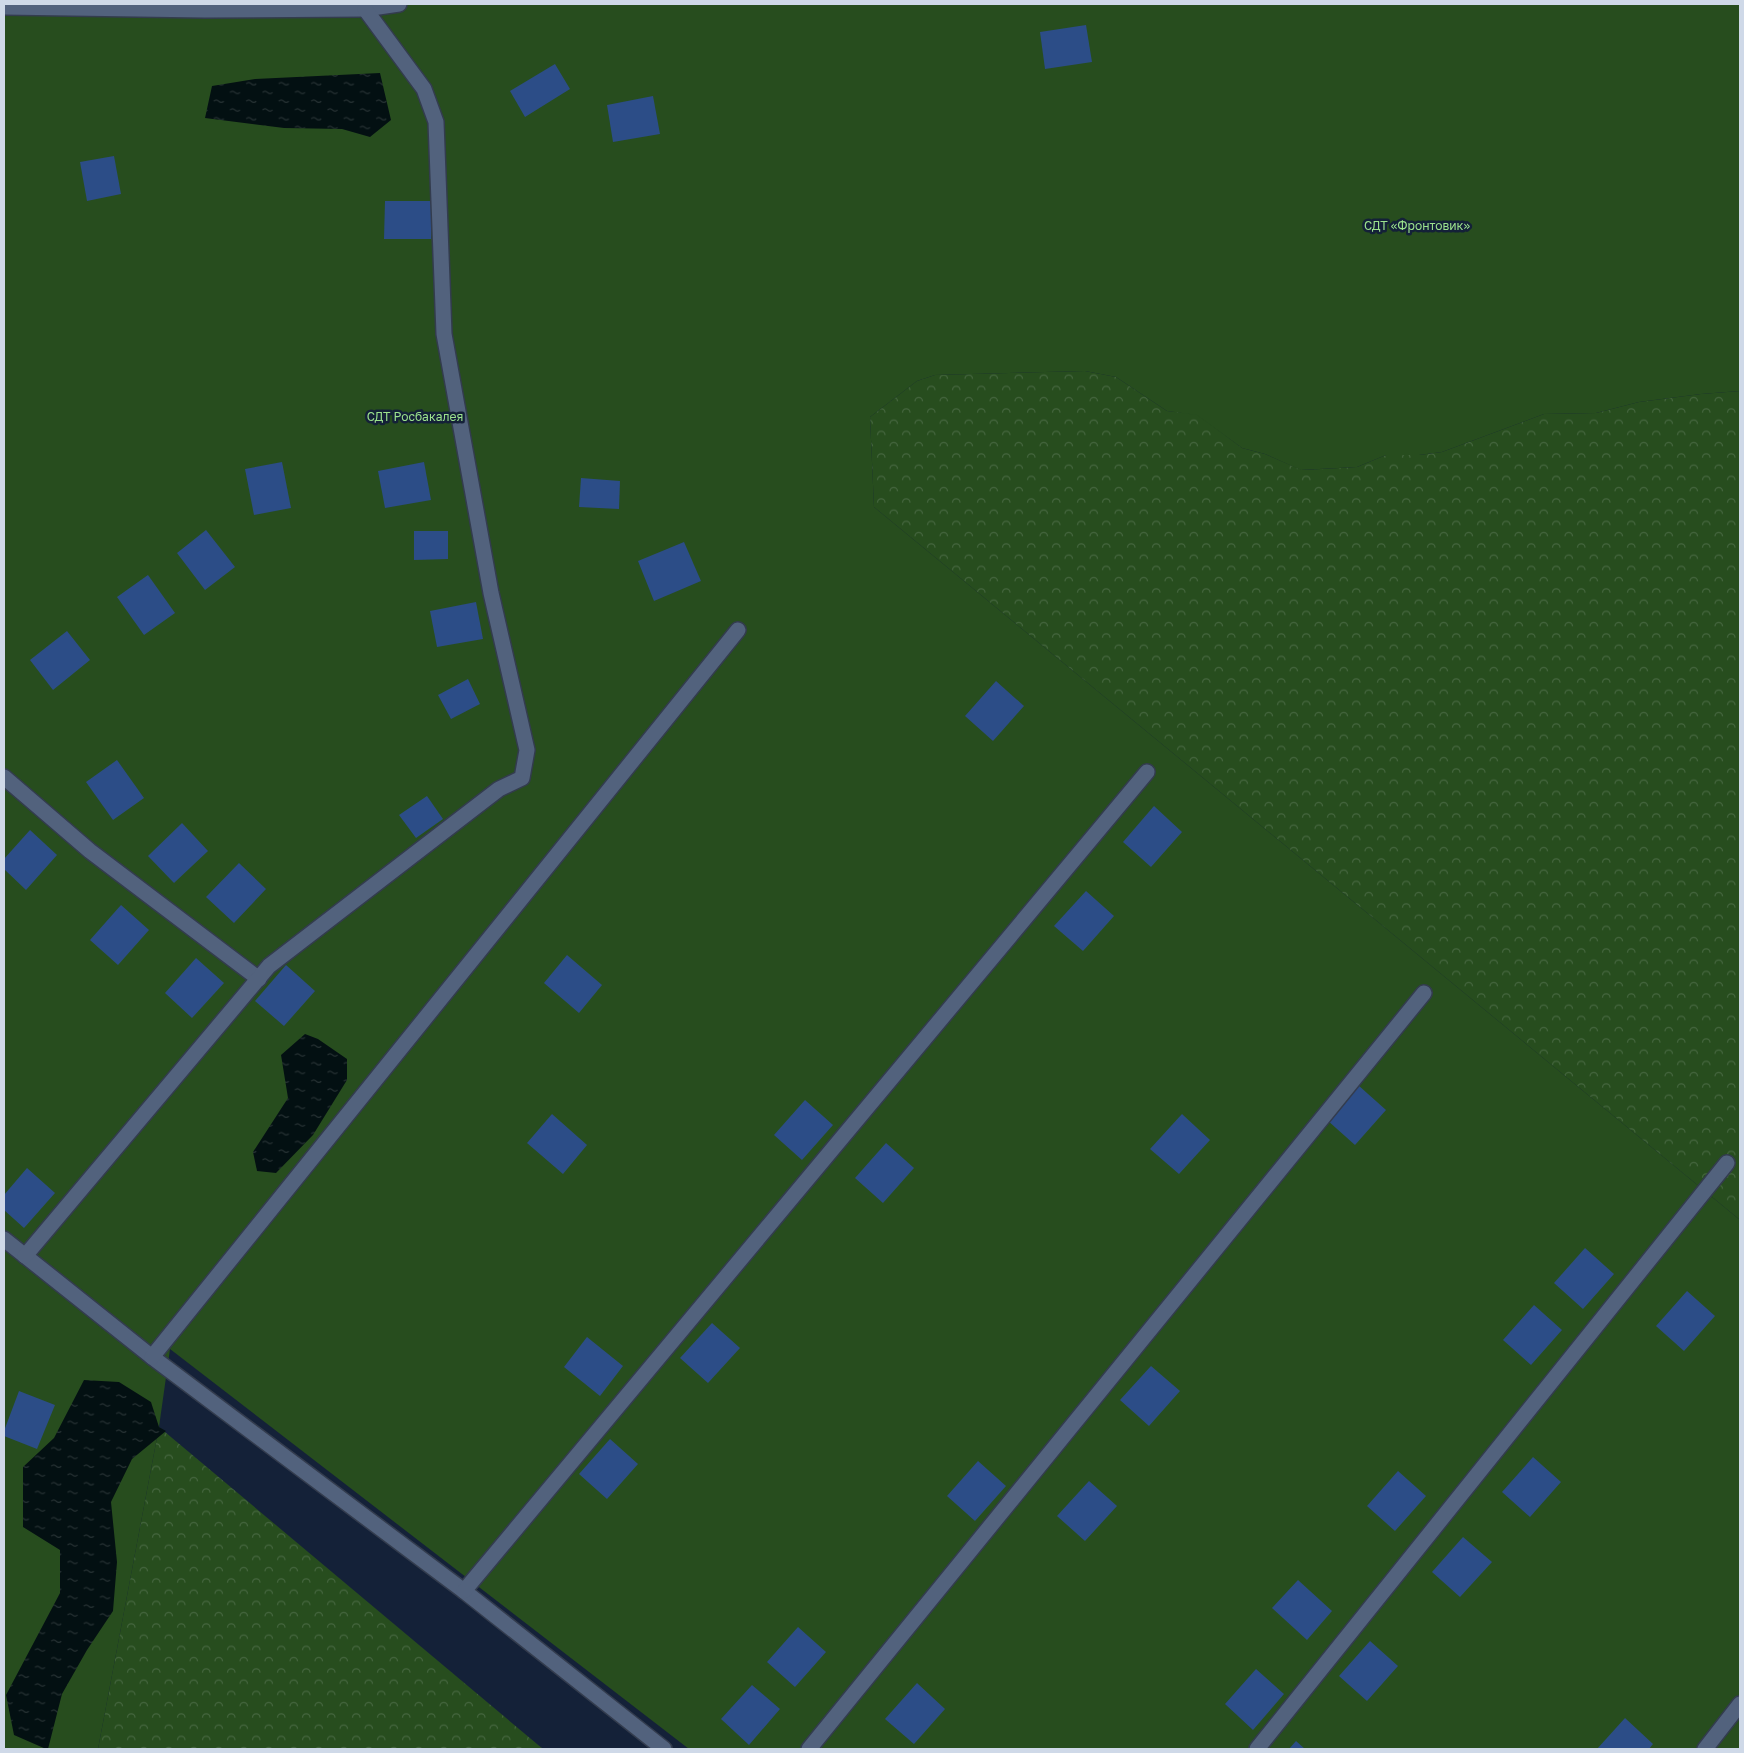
<svg xmlns="http://www.w3.org/2000/svg" width="1744" height="1753" font-family="'Golos Text',sans-serif">
<defs>
<pattern id="forest-crowns" width="20" height="18" patternUnits="userSpaceOnUse" patternTransform="scale(1.25)"><rect width="20" height="18" fill="#274d1e"/><path d="M2 6a3 3 0 1 1 6 0M12 15a3 3 0 1 1 6 0" fill="none" stroke="#45663f"/></pattern>
<pattern id="water-ripples" width="26" height="14" patternUnits="userSpaceOnUse" patternTransform="scale(1.25)"><rect width="26" height="14" fill="#031012"/><path d="M2 4q2-2 4 0t4 0M15 11q2-2 4 0t4 0" fill="none" stroke="#273234"/></pattern>
</defs>
<rect width="100%" height="100%" fill="#142138"/>
<!-- forest -->
<g fill="url(#forest-crowns)">
<polygon points="1085,371 1116,377 1167,411 1197,414 1242,448 1265,454 1302,470 1357,467 1386,455 1419,455 1442,452 1544,414 1596,413 1639,402 1701,394 1740,391 1740,1220 874,507 870,417 917,381 935,375"/>
<polygon points="159,1427 543,1749 98,1749"/>
</g>
<!-- garden -->
<polygon fill="#274d1e" points="4,4 1740,4 1740,391 1701,394 1639,402 1596,413 1544,414 1442,452 1419,455 1386,455 1357,467 1301,470 1265,454 1242,448 1197,415 1167,411 1116,377 1085,371 935,375 917,381 870,417 874,507 1740,1220 1740,1749 689,1749 170,1349 159,1427 98,1749 4,1749"/>
<!-- water -->
<g fill="url(#water-ripples)">
<polygon points="380,73 391,120 370,137 342,129 284,128 205,118 212,86 255,79"/>
<polygon points="305,1034 318,1039 347,1059 347,1080 313,1135 276,1173 257,1171 253,1152 288,1098 281,1055"/>
<polygon points="84,1380 119,1382 151,1402 159,1427 166,1431 132,1459 111,1502 117,1562 113,1611 87,1650 62,1694 48,1749 46,1749 14,1735 6,1695 60,1593 60,1550 23,1527 23,1467 54,1438"/>
</g>
<!-- building -->
<g fill="#2c4d87">
<polygon points="1086,25 1092,62 1045,69 1040,32"/>
<polygon points="555,64 570,89 525,117 510,91"/>
<polygon points="653,96 660,134 613,142 607,105"/>
<polygon points="114,156 121,194 87,201 80,162"/>
<polygon points="385,201 432,201 431,239 384,239"/>
<polygon points="282,462 291,508 254,515 245,469"/>
<polygon points="424,462 431,500 385,508 378,471"/>
<polygon points="581,478 620,481 619,509 579,507"/>
<polygon points="206,530 235,567 205,590 177,553"/>
<polygon points="414,531 448,531 448,559 414,560"/>
<polygon points="684,542 701,581 654,601 638,561"/>
<polygon points="148,575 175,613 144,635 117,597"/>
<polygon points="476,602 483,639 437,647 430,611"/>
<polygon points="67,631 90,660 53,690 30,660"/>
<polygon points="468,679 480,704 451,719 438,695"/>
<polygon points="996,681 1024,706 993,741 965,716"/>
<polygon points="117,760 144,798 113,820 86,782"/>
<polygon points="427,796 443,819 416,838 399,815"/>
<polygon points="1154,806 1182,832 1151,867 1123,842"/>
<polygon points="182,823 208,851 174,883 148,856"/>
<polygon points="30,830 57,855 26,890 4,869 4,859"/>
<polygon points="239,863 266,889 234,923 206,897"/>
<polygon points="1086,891 1114,916 1083,951 1054,926"/>
<polygon points="121,905 149,930 118,965 90,940"/>
<polygon points="567,955 602,985 579,1013 544,983"/>
<polygon points="196,958 224,983 192,1018 165,993"/>
<polygon points="286,965 315,991 284,1026 255,1001"/>
<polygon points="1358,1085 1386,1110 1355,1145 1327,1120"/>
<polygon points="805,1100 833,1125 802,1160 774,1135"/>
<polygon points="552,1114 587,1145 563,1174 527,1143"/>
<polygon points="1182,1114 1210,1140 1179,1174 1150,1149"/>
<polygon points="886,1143 914,1168 883,1203 855,1178"/>
<polygon points="27,1168 55,1193 24,1228 4,1210 4,1195"/>
<polygon points="1585,1248 1614,1274 1583,1309 1554,1283"/>
<polygon points="1687,1291 1715,1316 1684,1351 1656,1326"/>
<polygon points="1534,1305 1562,1330 1531,1365 1503,1340"/>
<polygon points="712,1323 740,1348 708,1383 680,1358"/>
<polygon points="587,1337 623,1366 600,1396 564,1367"/>
<polygon points="1151,1366 1180,1391 1149,1426 1120,1400"/>
<polygon points="19,1391 55,1405 37,1449 4,1436 4,1431"/>
<polygon points="610,1439 638,1464 607,1499 579,1474"/>
<polygon points="1533,1457 1561,1482 1530,1517 1502,1492"/>
<polygon points="978,1461 1006,1486 975,1521 947,1496"/>
<polygon points="1398,1471 1426,1496 1395,1531 1367,1506"/>
<polygon points="1089,1481 1117,1506 1085,1541 1057,1516"/>
<polygon points="1463,1537 1492,1562 1460,1597 1432,1572"/>
<polygon points="1298,1580 1332,1611 1307,1640 1272,1608"/>
<polygon points="798,1627 826,1652 795,1687 767,1662"/>
<polygon points="1370,1641 1398,1666 1367,1701 1339,1676"/>
<polygon points="1256,1669 1284,1694 1253,1730 1225,1704"/>
<polygon points="917,1683 945,1709 914,1744 885,1719"/>
<polygon points="752,1685 780,1709 749,1745 721,1719"/>
<polygon points="1625,1718 1653,1744 1649,1749 1597,1749"/>
<polygon points="1296,1741 1305,1749 1289,1749"/>
</g>
<g fill="none" stroke-linecap="round" stroke-linejoin="round">
<defs>
<g id="minor">
<polyline points="4,7 205,10 365,9 399,4"/>
<polyline points="4,777 90,851 259,979"/>
<polyline points="4,1239 152,1357 464,1591 664,1749"/>
<polyline points="25,1256 269,966 499,789 522,778 527,750 491,593 444,334 436,122 424,89 365,9"/>
<polyline points="152,1357 738,630"/>
<polyline points="464,1591 1147,772"/>
<polyline points="809,1749 1424,993"/>
<polyline points="1257,1749 1727,1163"/>
<polyline points="1705,1749 1740,1704"/>
</g>
</defs>
<!-- minor casing -->
<use href="#minor" stroke="#333c4e" stroke-width="18"/>
<!-- minor -->
<use href="#minor" stroke="#52627d" stroke-width="15"/>
</g>
<g text-anchor="middle" dominant-baseline="central" stroke-width="5" stroke-linejoin="round" paint-order="stroke">
<!-- park labels -->
<g font-size="12" fill="#9ce28d" stroke="#142138">
<text x="1417" y="225">СДТ «Фронтовик»</text>
<text x="415" y="416">СДТ Росбакалея</text>
</g>
</g>
<!-- border -->
<rect width="1744" height="1753" fill="none" stroke="#cfd9e8" stroke-width="10"/>
</svg>
